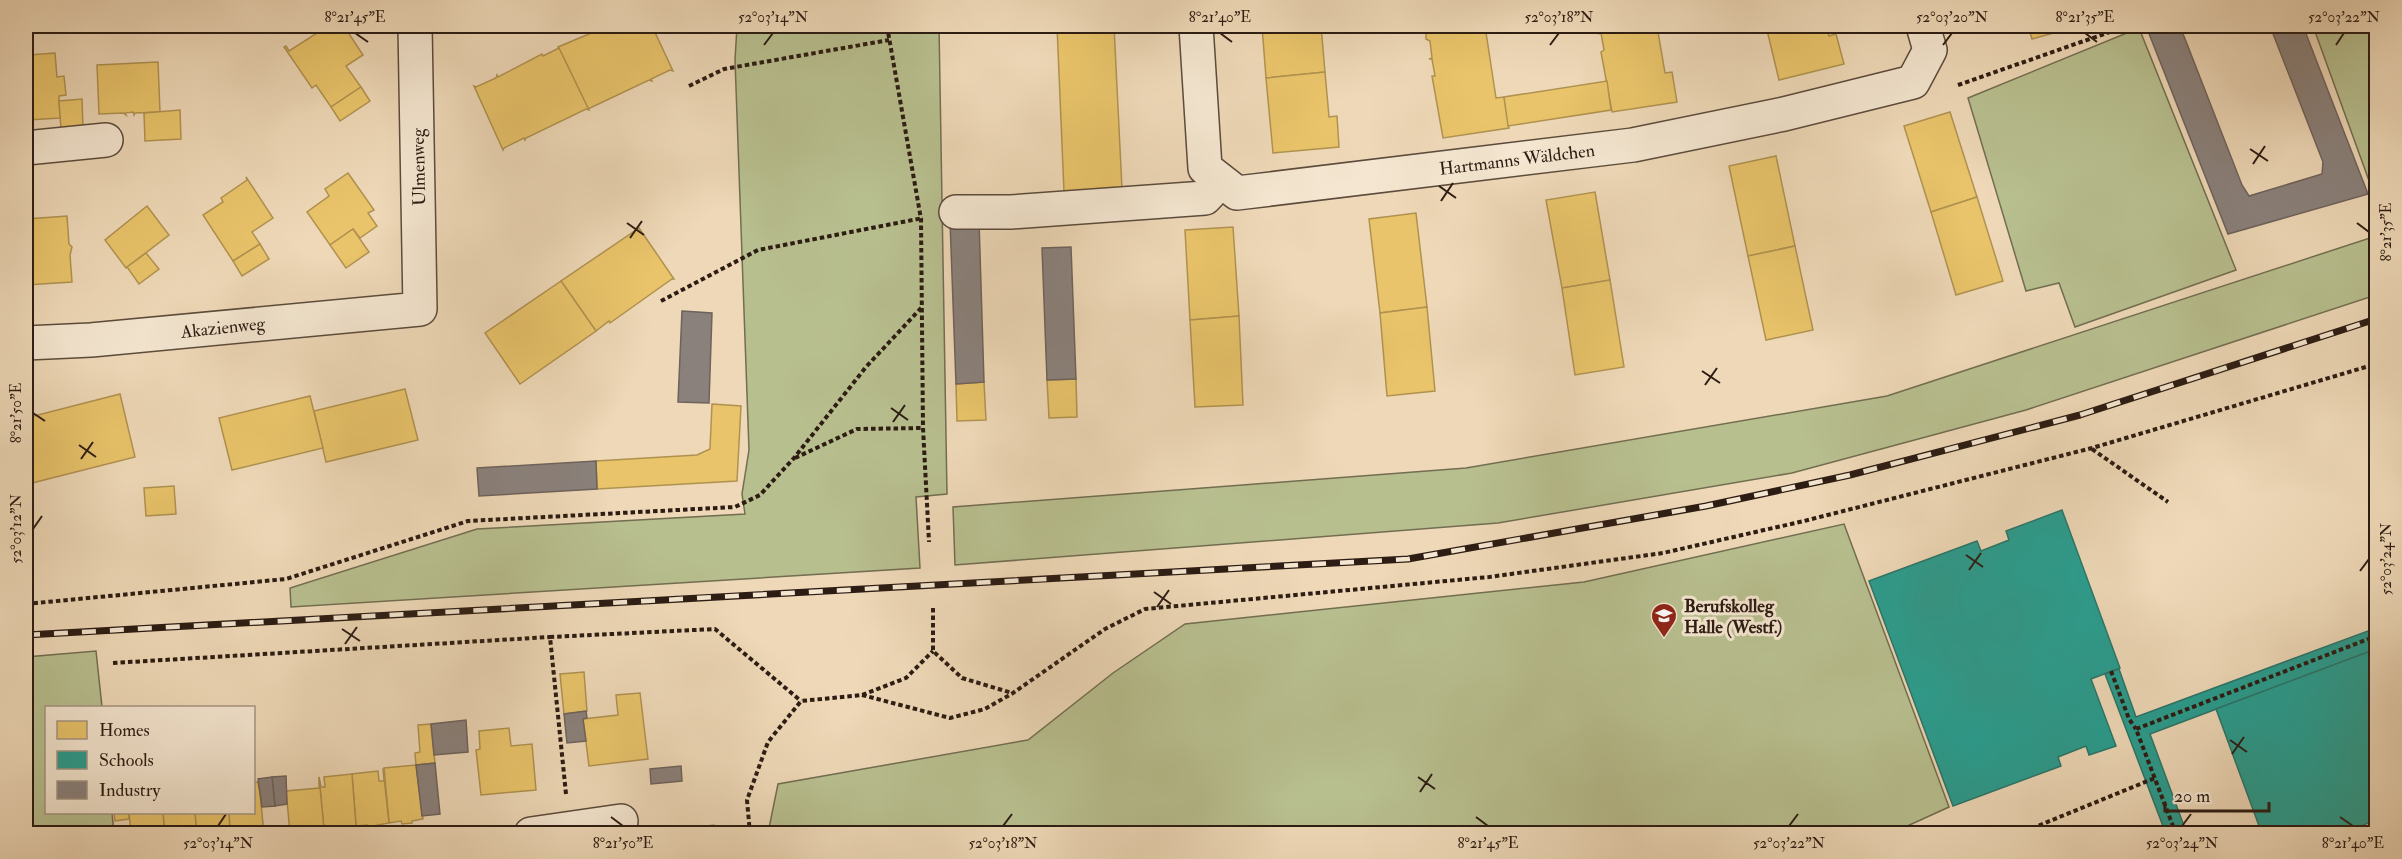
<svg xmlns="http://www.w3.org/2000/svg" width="2402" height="859" font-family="'IM FELL Double Pica',serif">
<rect width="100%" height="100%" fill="#eed8b7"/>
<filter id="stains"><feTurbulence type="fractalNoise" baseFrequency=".00333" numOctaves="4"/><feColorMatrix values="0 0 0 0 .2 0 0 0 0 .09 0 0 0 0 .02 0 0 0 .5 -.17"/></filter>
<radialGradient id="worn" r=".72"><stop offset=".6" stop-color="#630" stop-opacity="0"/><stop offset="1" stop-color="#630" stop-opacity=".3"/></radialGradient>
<!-- green -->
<g fill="#b8bf8f" stroke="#726e51" stroke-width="1.5">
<polygon points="737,26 939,26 947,494 916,497 920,568 291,607 290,588 477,529 745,514 742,494 749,450 735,60"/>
<polygon points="2313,26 2376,26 2376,200"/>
<polygon points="2139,28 2236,270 2075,327 2059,283 2026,291 1968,98"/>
<polygon points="2376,236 2376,295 2026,410 1792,473 1498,523 955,565 953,507 1466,468 1887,396"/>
<polygon points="1844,524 1949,807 1892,833 768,833 778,784 1028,740 1113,673 1185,624 1584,582"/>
<polygon points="96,651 102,707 46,708 46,812 112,813 114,833 26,833 26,657"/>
</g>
<!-- homes -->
<g fill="#e9c46a" stroke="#b09250" stroke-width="1.5">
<polygon points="328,26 344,26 363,55 346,66 361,87 331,107 316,85 312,88 284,47 286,46 289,51"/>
<polygon points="608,26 652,26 673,71 670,70 651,79 652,81 649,80 588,109 558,47"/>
<polygon points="1057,26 1114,26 1122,189 1064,192"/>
<polygon points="1262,26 1321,26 1325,72 1266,78"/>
<polygon points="1426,26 1485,26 1496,98 1504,97 1509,128 1443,138 1432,76 1435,76 1432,59 1429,59 1432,58 1430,41 1426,39"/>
<polygon points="1600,26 1657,26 1665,73 1672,72 1677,102 1612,112 1601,52 1604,50 1601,33 1598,34 1601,32"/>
<polygon points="1766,26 1826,26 1829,36 1836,34 1844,64 1779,80"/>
<polygon points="2028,26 2079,26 2032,39"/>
<polygon points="26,42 28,42 29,55 55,53 57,77 64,76 66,95 59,96 60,118 27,120"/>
<polygon points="559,48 589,110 586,109 526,138 525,140 524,138 504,148 503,150 474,86 476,87 496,78 497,75 498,77 542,54 543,56"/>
<polygon points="158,62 160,112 135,113 134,115 133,112 125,113 126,115 123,113 99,114 97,65"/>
<polygon points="1325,72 1329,117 1337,116 1339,147 1273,153 1266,78"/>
<polygon points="1607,81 1611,110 1508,126 1504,97"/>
<polygon points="361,87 370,101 340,121 331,107"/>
<polygon points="82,99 83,128 61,130 59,101"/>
<polygon points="180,110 181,139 145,141 144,113"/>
<polygon points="1950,112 1977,197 1931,212 1904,126"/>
<polygon points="1776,156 1795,246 1748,256 1729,166"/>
<polygon points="348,173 374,210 368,213 377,226 360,238 353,229 330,245 307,212 329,196 325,189"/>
<polygon points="246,177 273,218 252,232 260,244 233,261 203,215 223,202 221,198 247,180"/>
<polygon points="1595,192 1610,280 1562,288 1546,200"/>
<polygon points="1977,197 2003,281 1956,295 1931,212"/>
<polygon points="147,206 169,235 126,268 105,240"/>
<polygon points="1416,213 1427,307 1380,313 1369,219"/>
<polygon points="67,216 69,244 72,247 70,255 72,282 26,285 26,219"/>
<polygon points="1233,227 1239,316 1190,320 1185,230"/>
<polygon points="639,228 674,279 672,279 610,323 609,321 596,331 561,281"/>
<polygon points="353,229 369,252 346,268 330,245"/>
<polygon points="260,244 269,259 242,276 233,261"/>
<polygon points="1795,246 1813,330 1766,340 1748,256"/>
<polygon points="146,253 159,269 139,284 127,267"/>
<polygon points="1610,280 1624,367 1575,375 1562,288"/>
<polygon points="561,281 596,331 520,384 485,333"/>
<polygon points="1427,307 1435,391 1387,396 1380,313"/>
<polygon points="1239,316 1243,405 1195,407 1190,320"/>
<polygon points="1076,379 1077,417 1049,418 1047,380"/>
<polygon points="984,382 986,420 957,421 956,384"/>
<polygon points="405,389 418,440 326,462 314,411"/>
<polygon points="120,394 135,457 32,483 26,457 26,418"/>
<polygon points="310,396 323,448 232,470 219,418"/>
<polygon points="712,404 741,406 737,481 597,489 596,461 697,455 710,449"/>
<polygon points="174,486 176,514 146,516 144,488"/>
<polygon points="584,672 587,711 564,714 560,674"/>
<polygon points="640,693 648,759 589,766 583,719 618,715 616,695"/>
<polygon points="431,724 435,763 416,765 415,753 420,752 418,725"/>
<polygon points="509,728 511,746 532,744 536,790 481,795 476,750 480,749 479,731"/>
<polygon points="416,765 423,819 412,821 412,823 402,824 401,821 389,823 384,768"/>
<polygon points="383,768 389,823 367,827 367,825 356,826 352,774 378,771 379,781 384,781"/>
<polygon points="352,774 356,826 336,830 336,828 324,829 319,777 321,787 325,787 324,777"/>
<polygon points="319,777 324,829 311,830 311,833 290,832 286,791 319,788"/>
<polygon points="254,782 258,782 260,793 264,834 230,834 229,812 254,812"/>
<polygon points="114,812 129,812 129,819 115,821"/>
<polygon points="129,812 163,812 165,834 131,834"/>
<polygon points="163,812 195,812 197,834 165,834"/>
<polygon points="195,812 229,812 230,834 197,834"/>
<polygon points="714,825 714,834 690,834 690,828"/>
</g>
<!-- schools -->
<g fill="#2a9d8f" stroke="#2b766a" stroke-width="1.5">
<polygon points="2062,510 2120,668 2091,679 2116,746 2089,755 2086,746 2058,757 2061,766 1953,806 1869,581 1977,541 1981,551 2009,540 2006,531"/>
<polygon points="2376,628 2376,649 2150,734 2187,834 2166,834 2105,674 2119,669 2136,717"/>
<polygon points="2376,649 2376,820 2341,834 2262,834 2216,709"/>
</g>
<!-- industry -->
<g fill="#8a817c" stroke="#6e635c" stroke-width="1.5">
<polygon points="2146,26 2180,26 2242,185 2249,196 2322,174 2323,162 2270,26 2303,26 2368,194 2228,234"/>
<polygon points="979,220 984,382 956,384 950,221"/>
<polygon points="1071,247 1076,379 1047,380 1042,248"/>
<polygon points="682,311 712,313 709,403 678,402"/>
<polygon points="596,461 597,489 479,496 477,468"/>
<polygon points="586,711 587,718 583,719 586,741 567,743 564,714"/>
<polygon points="466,720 468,752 434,755 431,724"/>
<polygon points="435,763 440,814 422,816 416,765"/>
<polygon points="681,766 682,781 651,784 650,769"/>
<polygon points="286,776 287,804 275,806 272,777"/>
<polygon points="272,777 275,806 262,807 258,779"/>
</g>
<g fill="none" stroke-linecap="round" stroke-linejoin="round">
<defs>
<g id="minor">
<polyline points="1196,26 1205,168 1237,193 1633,145 1784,114 1913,82 1930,50 1923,26"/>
<polyline points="26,148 106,140"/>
<polyline points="956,212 1011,212 1205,198 1221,181"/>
<polyline points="26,343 91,340 420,309 415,26"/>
<polyline points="531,834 621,821"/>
</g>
</defs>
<!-- minor casing -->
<use href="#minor" stroke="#5c4b3c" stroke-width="36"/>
<!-- path -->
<g stroke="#2c1c13" stroke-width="4" stroke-dasharray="4.5 3" stroke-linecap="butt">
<polyline points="887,26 921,219 923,428 929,542"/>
<polyline points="1958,85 2127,26"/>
<polyline points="689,86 724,69 889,40"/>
<polyline points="661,301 758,250 923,218"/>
<polyline points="2092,449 2168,502"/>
<polyline points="795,458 857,429 923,428"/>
<polyline points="26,604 286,579 468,521 735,507 760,495 794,458 866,367 922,307"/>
<polyline points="933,608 933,651 962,678 1012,693"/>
<polyline points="113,663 550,637"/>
<polyline points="2111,671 2129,719 2136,729"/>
<polyline points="862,695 950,718 985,709 1013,693 1105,629 1145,609 1489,577 1663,553 1804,521 2092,448 2376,364"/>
<polyline points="566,794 550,637 715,629 801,701"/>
<polyline points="750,834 747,800 768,742 801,701 862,695 906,678 933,651"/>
<polyline points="2018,834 2155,778"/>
<polyline points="2176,834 2136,729 2376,636"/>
</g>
<!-- minor -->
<use href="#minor" stroke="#f4e6d0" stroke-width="33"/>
<defs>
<polyline id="rail" points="26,635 1408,559 1706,506 1850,475 2080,415 2376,319"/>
</defs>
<!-- rail casing -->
<use href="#rail" stroke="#2c1c13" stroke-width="7"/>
<!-- rail -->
<use href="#rail" stroke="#f4e6d0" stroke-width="4.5" stroke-dasharray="14" stroke-linecap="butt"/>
</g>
<!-- ticks -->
<path fill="none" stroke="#2c1c13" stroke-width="2" d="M355,33L368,42M1220,33L1232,42M2085,33L2097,42M764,45L773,33M1550,45L1559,33M1943,45L1952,33M2336,45L2344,33M2250,149L2268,161M2253,164L2265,146M1439,186L1456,198M1441,201L1453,183M627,223L644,235M2357,223L2369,232M630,238L642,221M1702,371L1720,383M1705,385L1717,368M891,408L908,420M33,413L45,421M893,422L905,405M79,445L96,457M81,459L93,442M33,529L42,516M1966,555L1983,567M1969,570L1981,553M2360,571L2369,559M1154,592L1171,604M1157,607L1169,590M342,629L360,641M345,644L357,627M2230,740L2247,752M2232,754L2244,737M1418,777L1435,789M1420,792L1432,774M611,817L623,826M1476,817L1488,826M2340,817L2353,826M218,826L226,814M1003,826L1012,814M1789,826L1798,814M2182,826L2191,814"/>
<!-- icons -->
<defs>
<symbol id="university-pin" viewBox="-11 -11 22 30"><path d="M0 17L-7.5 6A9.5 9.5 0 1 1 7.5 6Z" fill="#8f2418" stroke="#f4e6d0"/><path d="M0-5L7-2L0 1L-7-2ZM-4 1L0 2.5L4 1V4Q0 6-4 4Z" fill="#fff"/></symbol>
</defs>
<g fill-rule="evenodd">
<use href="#university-pin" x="1649" y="601" width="30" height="40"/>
</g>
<g text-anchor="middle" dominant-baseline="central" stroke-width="6" stroke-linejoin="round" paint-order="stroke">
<!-- street labels -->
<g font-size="18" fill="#2c1c13" stroke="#f4e6d0">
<text transform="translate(1517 160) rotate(-7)">Hartmanns Wäldchen</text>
<text transform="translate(419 167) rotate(-91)">Ulmenweg</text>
<text transform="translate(223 328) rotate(-6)">Akazienweg</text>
</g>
<!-- poi labels -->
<g font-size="18" font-weight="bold" fill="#2c1c13" stroke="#f4e6d0" text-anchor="start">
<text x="1684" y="606">Berufskolleg<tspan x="1684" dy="21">Halle (Westf.)</tspan></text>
</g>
</g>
<!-- margin -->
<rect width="2402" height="859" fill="none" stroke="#eed8b7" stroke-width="66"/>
<!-- legend -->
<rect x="45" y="706" width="210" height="108" fill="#f4e6d0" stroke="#a49584" stroke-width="1.5"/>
<rect x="57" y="721" width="30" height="18" fill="#e9c46a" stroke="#a49584" stroke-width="1.5"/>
<text x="99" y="736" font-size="18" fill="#2c1c13">Homes</text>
<rect x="57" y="751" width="30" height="18" fill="#2a9d8f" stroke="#a49584" stroke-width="1.5"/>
<text x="99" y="766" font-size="18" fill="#2c1c13">Schools</text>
<rect x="57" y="781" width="30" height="18" fill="#8a817c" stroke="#a49584" stroke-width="1.5"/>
<text x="99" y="796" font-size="18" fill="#2c1c13">Industry</text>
<!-- scale -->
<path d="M2165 802v9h104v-9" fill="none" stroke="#2c1c13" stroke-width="3"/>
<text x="2174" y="802" font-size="18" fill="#2c1c13" stroke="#f4e6d0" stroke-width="4.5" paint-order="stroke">20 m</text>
<rect x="33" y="33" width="2336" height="793" fill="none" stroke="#2c1c13" stroke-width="2"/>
<g font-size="15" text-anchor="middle" fill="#2c1c13">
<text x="355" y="22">8°21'45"E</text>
<text x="773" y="22">52°03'14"N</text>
<text x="1220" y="22">8°21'40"E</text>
<text x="1559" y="22">52°03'18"N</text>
<text x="1952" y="22">52°03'20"N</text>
<text x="2085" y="22">8°21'35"E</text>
<text x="2344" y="22">52°03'22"N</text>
<text transform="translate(2386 232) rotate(-90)" y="5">8°21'35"E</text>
<text transform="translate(16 413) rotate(-90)" y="5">8°21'50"E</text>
<text transform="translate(16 529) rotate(-90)" y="5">52°03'12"N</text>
<text transform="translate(2386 559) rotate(-90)" y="5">52°03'24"N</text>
<text x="218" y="848">52°03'14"N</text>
<text x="623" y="848">8°21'50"E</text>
<text x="1003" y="848">52°03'18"N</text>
<text x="1488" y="848">8°21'45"E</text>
<text x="1789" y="848">52°03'22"N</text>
<text x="2182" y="848">52°03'24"N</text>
<text x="2353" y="848">8°21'40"E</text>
</g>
<rect width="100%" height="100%" filter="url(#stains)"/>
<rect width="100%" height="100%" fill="url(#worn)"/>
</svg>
